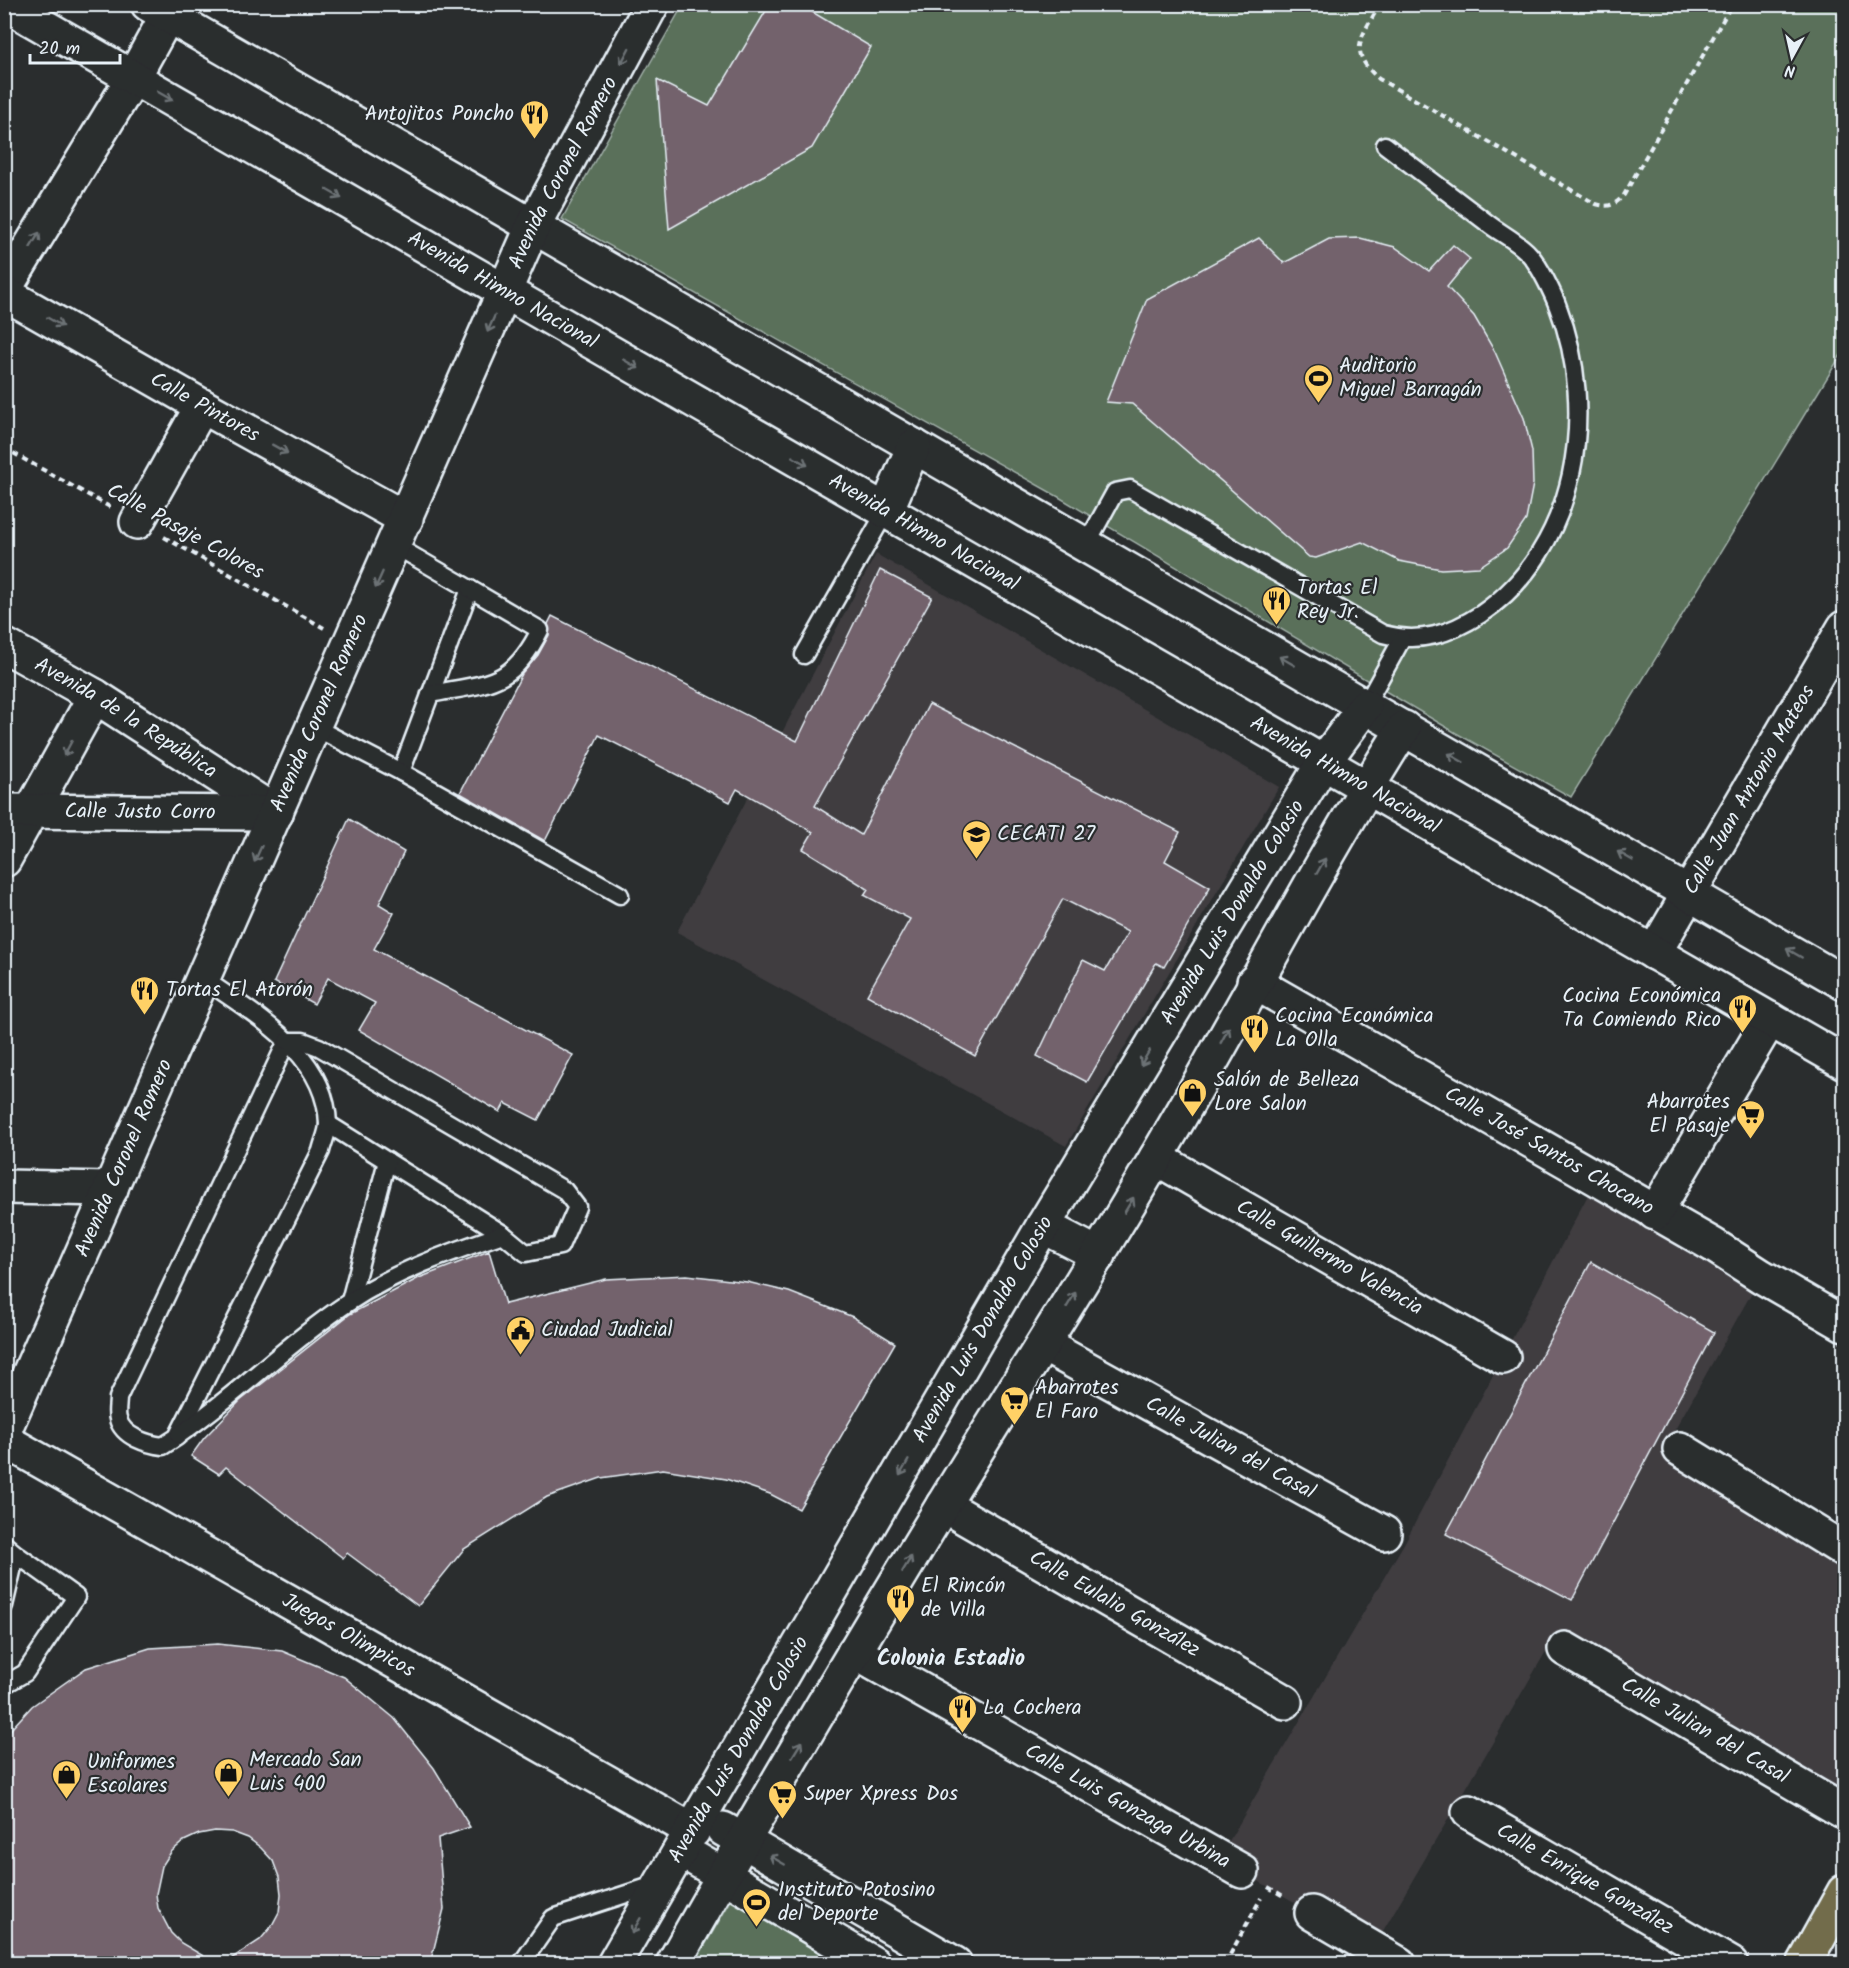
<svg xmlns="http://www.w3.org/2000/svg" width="1849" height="1968" font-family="Kalam,sans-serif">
<rect width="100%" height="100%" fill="#2a2d2e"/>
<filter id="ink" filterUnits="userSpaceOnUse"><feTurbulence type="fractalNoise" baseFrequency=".0167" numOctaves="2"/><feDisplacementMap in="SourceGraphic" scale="12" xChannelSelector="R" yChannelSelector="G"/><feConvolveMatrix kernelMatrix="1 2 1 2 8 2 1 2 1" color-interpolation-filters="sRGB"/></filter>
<g filter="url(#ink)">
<!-- built -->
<g fill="#403d41">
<polygon points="876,554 1279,787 1066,1146 677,932"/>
<polygon points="1597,1178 1761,1276 1663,1451 1844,1563 1844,1795 1556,1634 1373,1948 1219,1858 1405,1542"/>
</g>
<!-- green -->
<g fill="#5a6f5a" stroke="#a1b0a9" stroke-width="1.5">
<polygon points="683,5 1844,5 1844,350 1571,797 1456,733 1057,496 562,219"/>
<polygon points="737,1890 860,1964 694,1964"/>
</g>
<!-- building -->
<g fill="#73626c" stroke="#e8f1f8" stroke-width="1.5">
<polygon points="770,4 799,4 871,47 812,148 669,229 657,80 709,106"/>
<polygon points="1259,238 1284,263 1329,239 1360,238 1395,247 1429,271 1453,245 1470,259 1447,287 1474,316 1495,352 1524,418 1532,451 1533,484 1526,520 1507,548 1479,567 1441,569 1399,561 1362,542 1316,558 1309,557 1132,404 1106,402 1147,299"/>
<polygon points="880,570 932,597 815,806 861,835 929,704 1180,832 1165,861 1210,887 1164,967 1156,963 1087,1082 1037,1056 1083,960 1105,971 1128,932 1063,899 975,1056 867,995 910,919 864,895 868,889 803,849 813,832 737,789 730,802 599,735 545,841 460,793 522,674 538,655 549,635 548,624 552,616 797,741"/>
<polygon points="349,819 404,852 379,904 394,913 374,949 573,1055 538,1120 505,1103 500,1112 359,1030 375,1003 328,978 314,1004 274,982"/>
<polygon points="489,1251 505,1304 606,1279 687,1275 747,1282 789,1292 853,1317 895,1343 799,1509 770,1494 726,1479 663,1469 601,1478 547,1497 464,1549 418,1606 347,1553 343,1558 226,1467 219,1474 191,1456 204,1438 240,1401 350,1314 419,1278"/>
<polygon points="1591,1262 1714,1332 1572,1600 1446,1534"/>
<polygon points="218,1644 282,1651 344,1677 394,1718 434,1768 470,1827 438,1838 444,1909 430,1964 223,1964 260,1940 271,1927 279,1912 281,1894 279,1877 273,1861 261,1848 248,1838 232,1832 215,1831 199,1834 184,1841 171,1852 162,1866 156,1894 158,1908 171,1933 181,1943 217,1964 4,1964 4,1740 12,1728 32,1706 86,1668 150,1648"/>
</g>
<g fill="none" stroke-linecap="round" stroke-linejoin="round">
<defs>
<g id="lane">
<polyline points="394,545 470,589 401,772 620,895"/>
<path d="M1086,545L1115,492L1130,489L1383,634C1420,644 1450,634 1481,614C1578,548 1598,411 1558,307C1553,293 1539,265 1530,255C1520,243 1502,234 1490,225C1455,198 1420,172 1385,145"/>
<polyline points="804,655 886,511"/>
<path d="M430,694C487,683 512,687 540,630L470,589"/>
<polyline points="1365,706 1402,639"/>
<polyline points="314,727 401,772"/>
<path d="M204,979C254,1015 326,1053 328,1124C328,1132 323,1142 321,1151L177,1437L163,1446C147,1444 123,1437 118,1419C116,1413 118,1404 118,1398L287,1041"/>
<polyline points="328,1124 503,1234"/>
<polyline points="350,1301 387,1161"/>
<path d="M179,1435C238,1394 289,1342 349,1302C396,1271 451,1252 503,1234L526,1253L560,1246L577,1207L564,1190L319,1047L303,1041H287"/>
<polyline points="4,1544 16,1554 4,1606"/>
<polyline points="4,1685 25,1673 76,1597 16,1554"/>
<polyline points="521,1964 553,1918 657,1884"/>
</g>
<g id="street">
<polyline points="4,290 133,78 167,16"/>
<path id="s1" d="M4,293L202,406L406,519"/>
<polyline points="137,522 202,406"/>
<path id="s2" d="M4,645L95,696L276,813"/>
<polyline points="4,860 95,696"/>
<path id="s3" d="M1654,953L1844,628"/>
<path id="s4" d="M1254,982L1713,1245L1761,1276L1844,1324"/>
<path id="s5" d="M1156,1158L1503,1357"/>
<polyline points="4,1187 111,1189"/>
<polyline points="1655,1213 1770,1019"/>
<path id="s6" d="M1044,1345L1384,1533"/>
<path id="s7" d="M4,1440L693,1831"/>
<polyline points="1680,1449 1844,1550"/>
<path id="s8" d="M943,1505L1285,1702"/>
<path id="s9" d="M1565,1649L1844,1812"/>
<path id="s10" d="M854,1652L1242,1871"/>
<path id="s11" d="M1469,1812L1731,1964"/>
<polyline points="1312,1913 1399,1964"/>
</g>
<g id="secondary">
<path id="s12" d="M5,4L1844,1062"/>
<polyline points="148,4 1844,983"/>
<polyline points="886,511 914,446"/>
<path id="s13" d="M4,811L276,813"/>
<polyline points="1043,1226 1099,1255"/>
<path id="s14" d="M4,1431L533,226L652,4"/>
<polyline points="723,1829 955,1964"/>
<polyline points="682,1851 874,1964"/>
<path id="s15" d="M614,1964L1043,1226L1323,763L1365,706"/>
<path d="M673,1964C759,1811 849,1660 940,1510C1008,1399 1078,1290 1144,1178C1233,1030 1311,875 1404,728"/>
</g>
<polyline id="primary" points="1804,1964 1844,1892"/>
</defs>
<!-- lane casing -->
<use href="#lane" stroke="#e8f1f8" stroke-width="21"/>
<!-- street casing -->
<use href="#street" stroke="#e8f1f8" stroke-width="38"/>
<!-- secondary casing -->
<use href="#secondary" stroke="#e8f1f8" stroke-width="38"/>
<!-- primary casing -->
<use href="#primary" stroke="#e8f1f8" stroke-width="38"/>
<!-- path -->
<g stroke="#e8f1f8" stroke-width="4" stroke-dasharray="6 4.5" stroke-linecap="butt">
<path d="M1380,4C1362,37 1346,50 1379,79L1596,204C1609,208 1615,205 1624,195L1732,4"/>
<polyline points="4,448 110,507"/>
<polyline points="164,537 324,628"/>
<polyline points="1268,1887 1285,1897"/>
<polyline points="1225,1964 1261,1898"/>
</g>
<!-- lane -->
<use href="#lane" stroke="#2a2d2e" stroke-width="16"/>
<!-- street -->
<use href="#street" stroke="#2a2d2e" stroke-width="33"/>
<!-- secondary -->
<use href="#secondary" stroke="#2a2d2e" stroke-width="33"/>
<!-- primary -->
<use href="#primary" stroke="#726c4b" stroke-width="33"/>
</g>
<!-- one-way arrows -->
<defs><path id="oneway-shaft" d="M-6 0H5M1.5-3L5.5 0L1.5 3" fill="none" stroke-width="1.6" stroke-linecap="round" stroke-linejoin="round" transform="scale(1.5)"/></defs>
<g stroke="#6c7275">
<use href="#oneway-shaft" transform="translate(625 56) rotate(118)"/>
<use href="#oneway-shaft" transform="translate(165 96) rotate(30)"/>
<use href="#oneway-shaft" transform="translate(334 194) rotate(30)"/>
<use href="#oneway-shaft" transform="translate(35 240) rotate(-59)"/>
<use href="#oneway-shaft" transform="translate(55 322) rotate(30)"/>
<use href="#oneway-shaft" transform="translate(491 324) rotate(114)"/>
<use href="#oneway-shaft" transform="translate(631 364) rotate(30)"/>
<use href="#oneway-shaft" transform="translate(280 449) rotate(29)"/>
<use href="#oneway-shaft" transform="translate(800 461) rotate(30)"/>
<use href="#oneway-shaft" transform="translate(379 580) rotate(114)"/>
<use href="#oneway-shaft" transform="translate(1287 661) rotate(-150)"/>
<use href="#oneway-shaft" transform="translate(68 748) rotate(118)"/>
<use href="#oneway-shaft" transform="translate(1456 758) rotate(-150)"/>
<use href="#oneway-shaft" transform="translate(258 854) rotate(114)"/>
<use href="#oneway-shaft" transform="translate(1625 856) rotate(-150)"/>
<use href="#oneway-shaft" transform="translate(1321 866) rotate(-60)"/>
<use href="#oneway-shaft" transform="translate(1794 953) rotate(-150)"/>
<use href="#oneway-shaft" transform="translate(1225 1035) rotate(-61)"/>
<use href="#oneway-shaft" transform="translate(1145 1058) rotate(121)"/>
<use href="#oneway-shaft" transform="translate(1129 1205) rotate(-59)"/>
<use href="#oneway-shaft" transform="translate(1071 1300) rotate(-59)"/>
<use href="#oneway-shaft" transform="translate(904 1468) rotate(120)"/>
<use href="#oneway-shaft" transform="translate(907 1564) rotate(-59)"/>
<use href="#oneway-shaft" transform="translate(797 1749) rotate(-59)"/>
<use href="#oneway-shaft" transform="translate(777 1860) rotate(-150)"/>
<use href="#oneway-shaft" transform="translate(636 1926) rotate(120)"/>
</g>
</g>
<!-- icons -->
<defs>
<symbol id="restaurant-pin" viewBox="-11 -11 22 30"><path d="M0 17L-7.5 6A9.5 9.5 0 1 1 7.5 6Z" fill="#ffd166" stroke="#2a2d2e"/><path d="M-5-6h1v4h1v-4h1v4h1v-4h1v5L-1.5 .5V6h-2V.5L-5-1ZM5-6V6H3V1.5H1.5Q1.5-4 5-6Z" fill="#111"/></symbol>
<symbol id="stadium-pin" viewBox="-11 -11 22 30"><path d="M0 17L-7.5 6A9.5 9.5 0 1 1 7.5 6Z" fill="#ffd166" stroke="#2a2d2e"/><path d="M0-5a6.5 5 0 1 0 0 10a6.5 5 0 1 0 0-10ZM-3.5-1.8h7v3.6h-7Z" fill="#111"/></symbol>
<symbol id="school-pin" viewBox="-11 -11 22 30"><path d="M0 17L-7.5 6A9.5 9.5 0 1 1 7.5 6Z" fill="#ffd166" stroke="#2a2d2e"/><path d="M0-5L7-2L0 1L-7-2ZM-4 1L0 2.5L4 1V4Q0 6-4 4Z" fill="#111"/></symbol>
<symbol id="shop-pin" viewBox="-11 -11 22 30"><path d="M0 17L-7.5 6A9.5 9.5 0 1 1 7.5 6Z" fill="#ffd166" stroke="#2a2d2e"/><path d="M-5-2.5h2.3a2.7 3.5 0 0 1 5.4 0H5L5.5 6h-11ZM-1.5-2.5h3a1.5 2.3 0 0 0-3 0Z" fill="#111"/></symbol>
<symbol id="supermarket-pin" viewBox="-11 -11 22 30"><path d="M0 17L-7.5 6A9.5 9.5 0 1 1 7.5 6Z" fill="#ffd166" stroke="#2a2d2e"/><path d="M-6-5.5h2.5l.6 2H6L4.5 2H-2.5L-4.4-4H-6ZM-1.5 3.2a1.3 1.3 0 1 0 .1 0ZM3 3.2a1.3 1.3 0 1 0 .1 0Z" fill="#111"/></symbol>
<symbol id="civic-pin" viewBox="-11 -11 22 30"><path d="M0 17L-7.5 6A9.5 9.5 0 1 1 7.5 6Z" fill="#ffd166" stroke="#2a2d2e"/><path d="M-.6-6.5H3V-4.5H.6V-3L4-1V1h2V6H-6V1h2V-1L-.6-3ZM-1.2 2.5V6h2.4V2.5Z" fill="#111"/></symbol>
</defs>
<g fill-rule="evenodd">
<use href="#restaurant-pin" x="518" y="98" width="33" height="45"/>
<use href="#stadium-pin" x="1302" y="362" width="33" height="45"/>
<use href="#restaurant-pin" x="1260" y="584" width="33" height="45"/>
<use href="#school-pin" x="960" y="818" width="33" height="45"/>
<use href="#restaurant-pin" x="128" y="974" width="33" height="45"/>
<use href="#restaurant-pin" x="1726" y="992" width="33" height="45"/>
<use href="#restaurant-pin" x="1238" y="1012" width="33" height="45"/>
<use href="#shop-pin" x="1176" y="1076" width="33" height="45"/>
<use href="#supermarket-pin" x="1734" y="1098" width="33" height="45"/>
<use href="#civic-pin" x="504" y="1314" width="33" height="45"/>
<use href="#supermarket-pin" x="998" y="1384" width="33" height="45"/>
<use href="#restaurant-pin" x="884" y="1582" width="33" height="45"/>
<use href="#restaurant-pin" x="946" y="1692" width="33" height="45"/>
<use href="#shop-pin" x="212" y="1756" width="33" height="45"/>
<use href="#shop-pin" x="50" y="1758" width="33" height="45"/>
<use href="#supermarket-pin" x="766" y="1778" width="33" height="45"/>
<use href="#stadium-pin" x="740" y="1886" width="33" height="45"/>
</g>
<g text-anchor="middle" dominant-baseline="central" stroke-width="4.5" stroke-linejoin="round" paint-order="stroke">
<!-- poi labels -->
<g font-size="21" fill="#e8f1f8" stroke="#2a2d2e" text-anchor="start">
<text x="514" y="114" text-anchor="end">Antojitos Poncho</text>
<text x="1339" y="366">Auditorio<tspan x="1339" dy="24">Miguel Barragán</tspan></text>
<text x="1297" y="588">Tortas El<tspan x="1297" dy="24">Rey Jr.</tspan></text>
<text x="997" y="834">CECATI 27</text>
<text x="166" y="990">Tortas El Atorón</text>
<text x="1721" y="996" text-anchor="end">Cocina Económica<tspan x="1721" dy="24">Ta Comiendo Rico</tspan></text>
<text x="1275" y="1016">Cocina Económica<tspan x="1275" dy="24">La Olla</tspan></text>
<text x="1214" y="1080">Salón de Belleza<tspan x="1214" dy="24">Lore Salon</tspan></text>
<text x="1730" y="1102" text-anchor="end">Abarrotes<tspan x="1730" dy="24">El Pasaje</tspan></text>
<text x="541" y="1330">Ciudad Judicial</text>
<text x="1035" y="1388">Abarrotes<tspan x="1035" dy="24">El Faro</tspan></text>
<text x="921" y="1586">El Rincón<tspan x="921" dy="24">de Villa</tspan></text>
<text x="983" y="1708">La Cochera</text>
<text x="249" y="1760">Mercado San<tspan x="249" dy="24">Luis 400</tspan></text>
<text x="87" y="1762">Uniformes<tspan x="87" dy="24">Escolares</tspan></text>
<text x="804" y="1794">Super Xpress Dos</text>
<text x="778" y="1890">Instituto Potosino<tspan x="778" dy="24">del Deporte</tspan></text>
</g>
<!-- street labels -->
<g font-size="21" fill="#e8f1f8" stroke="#2a2d2e">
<text stroke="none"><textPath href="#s14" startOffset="1377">Avenida Coronel Romero</textPath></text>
<text stroke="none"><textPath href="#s12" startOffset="574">Avenida Himno Nacional</textPath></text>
<text stroke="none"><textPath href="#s1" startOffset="231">Calle Pintores</textPath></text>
<text transform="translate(185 532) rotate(29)">Calle Pasaje Colores</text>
<text stroke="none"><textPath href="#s12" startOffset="1060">Avenida Himno Nacional</textPath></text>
<text stroke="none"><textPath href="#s14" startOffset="784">Avenida Coronel Romero</textPath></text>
<text stroke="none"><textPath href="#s2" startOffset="142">Avenida de la República</textPath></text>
<text stroke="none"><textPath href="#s12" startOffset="1546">Avenida Himno Nacional</textPath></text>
<text stroke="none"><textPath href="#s3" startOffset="189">Calle Juan Antonio Mateos</textPath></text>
<text stroke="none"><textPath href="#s13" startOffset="136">Calle Justo Corro</textPath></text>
<text stroke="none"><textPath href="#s15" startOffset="1220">Avenida Luis Donaldo Colosio</textPath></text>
<text stroke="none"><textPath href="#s4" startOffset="340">Calle José Santos Chocano</textPath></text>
<text stroke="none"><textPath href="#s14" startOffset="298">Avenida Coronel Romero</textPath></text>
<text stroke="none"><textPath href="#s5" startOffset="200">Calle Guillermo Valencia</textPath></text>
<text stroke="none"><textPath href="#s15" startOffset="734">Avenida Luis Donaldo Colosio</textPath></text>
<text stroke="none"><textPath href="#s6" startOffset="213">Calle Julian del Casal</textPath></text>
<text stroke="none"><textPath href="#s8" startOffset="198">Calle Eulalio González</textPath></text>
<text stroke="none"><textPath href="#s7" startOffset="396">Juegos Olimpicos</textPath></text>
<text stroke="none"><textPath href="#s9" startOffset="162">Calle Julian del Casal</textPath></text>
<text stroke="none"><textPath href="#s15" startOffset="248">Avenida Luis Donaldo Colosio</textPath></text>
<text stroke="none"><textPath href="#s10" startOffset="314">Calle Luis Gonzaga Urbina</textPath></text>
<text stroke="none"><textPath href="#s11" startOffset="134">Calle Enrique González</textPath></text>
</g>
<!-- neighbourhood labels -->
<g font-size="22" font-weight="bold" fill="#e8f1f8" stroke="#2a2d2e">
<text x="951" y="1659">Colonia Estadio</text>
</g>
</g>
<!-- margin -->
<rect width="1849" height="1968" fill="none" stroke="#2a2d2e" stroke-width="24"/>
<rect x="12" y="12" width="1825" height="1944" fill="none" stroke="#e8f1f8" stroke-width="2" filter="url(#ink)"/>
<!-- north arrow -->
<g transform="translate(1792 57) rotate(188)" stroke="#2a2d2e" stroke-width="4.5" paint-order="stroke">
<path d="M0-4.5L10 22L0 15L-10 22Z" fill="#e8f1f8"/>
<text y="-9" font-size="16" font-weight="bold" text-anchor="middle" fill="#e8f1f8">N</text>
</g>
<!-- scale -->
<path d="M30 54v9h90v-9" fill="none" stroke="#e8f1f8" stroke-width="3"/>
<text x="39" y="54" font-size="18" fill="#e8f1f8" stroke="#2a2d2e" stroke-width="4.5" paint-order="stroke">20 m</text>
</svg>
